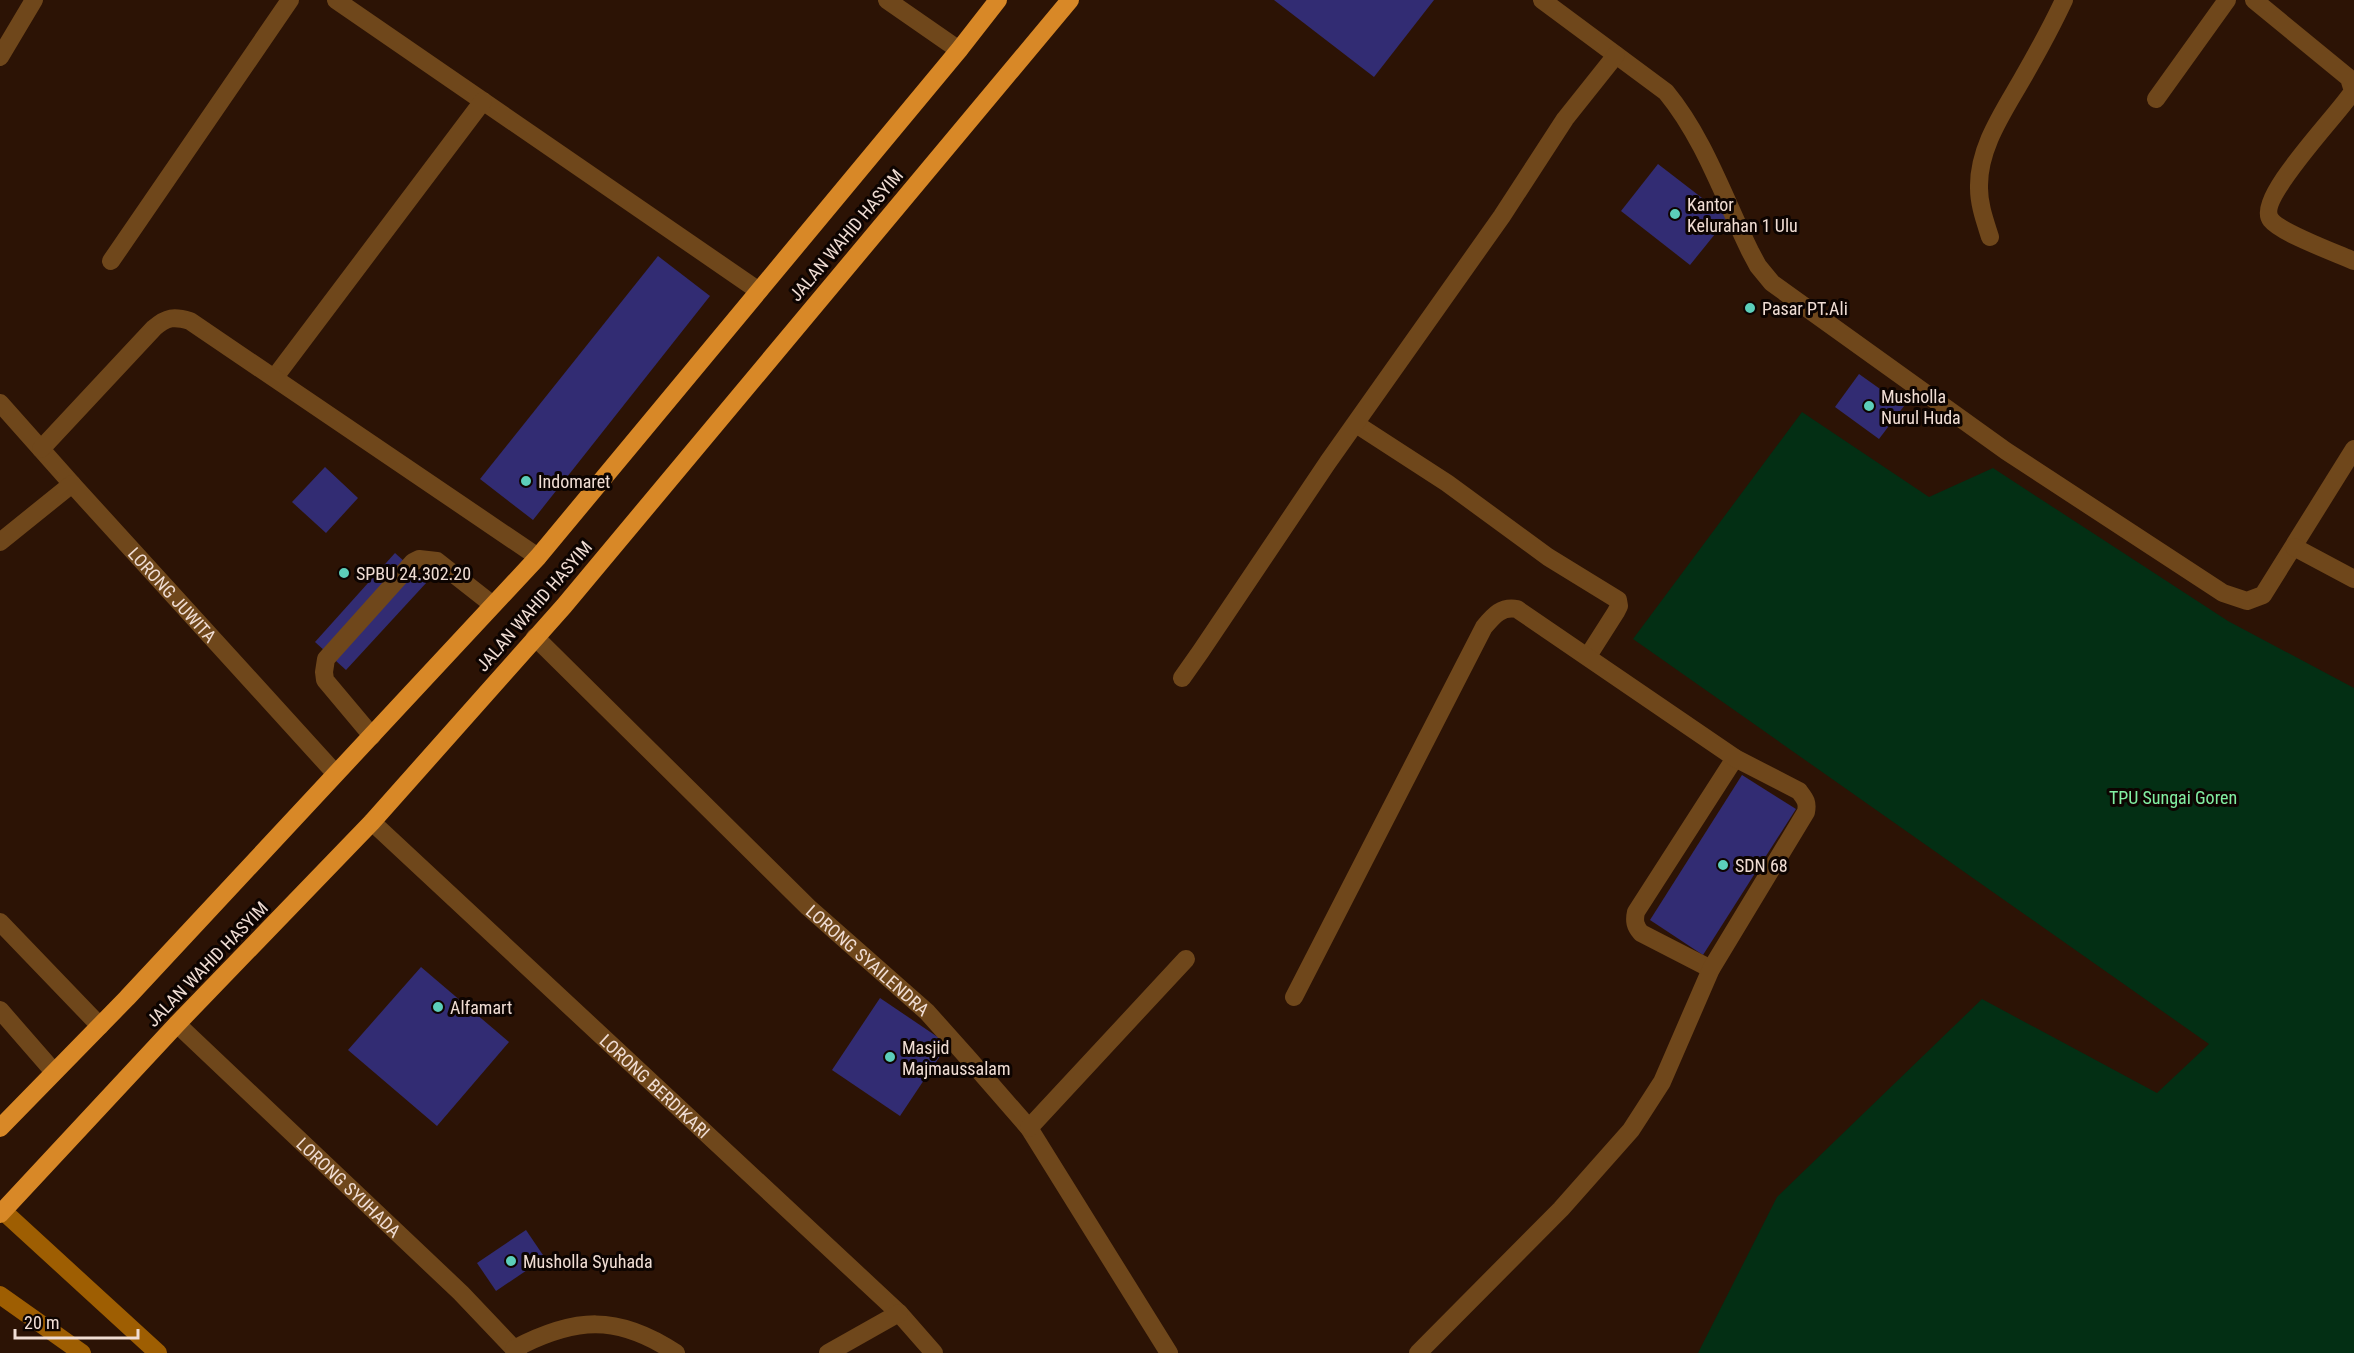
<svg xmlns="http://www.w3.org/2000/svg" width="2354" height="1353" font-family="'Roboto Condensed',sans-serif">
<rect width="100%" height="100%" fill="#2c1305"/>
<!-- green -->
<polygon fill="#032f14" points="1802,412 1929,497 1993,468 2228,621 2354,688 2354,1353 1698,1353 1777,1197 1982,999 2157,1093 2209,1044 1633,639"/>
<!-- building -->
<g fill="#322c73">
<polygon points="1274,0 1434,0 1374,77"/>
<polygon points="1658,164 1728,218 1690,265 1621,211"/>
<polygon points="658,256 710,296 533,520 480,479"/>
<polygon points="1859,374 1904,406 1879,439 1835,407"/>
<polygon points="325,467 358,498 326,533 292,502"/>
<polygon points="395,553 427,582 346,670 315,642"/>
<polygon points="1742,775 1796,809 1703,955 1650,920"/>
<polygon points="421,967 509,1042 437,1126 348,1050"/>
<polygon points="880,998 948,1044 900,1116 832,1070"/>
<polygon points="526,1230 545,1258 496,1291 477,1263"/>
</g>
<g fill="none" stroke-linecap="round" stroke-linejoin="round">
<!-- lane -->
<polyline stroke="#6f471b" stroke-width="18" points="372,736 325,680 324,672 326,659 413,562 419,559 437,561 493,605"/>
<!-- street -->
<g stroke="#6f471b" stroke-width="18">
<polyline points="336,0 759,291"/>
<polyline points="887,0 959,50"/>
<path d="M1542,0L1666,92C1704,138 1724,198 1750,251L1758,266L1772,283L2006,451L2223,593L2247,601L2263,595L2354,449"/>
<path d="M2254,0L2349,78L2353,91C2341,112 2254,199 2271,220C2281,233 2336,253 2354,261"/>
<polyline points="0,57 34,0"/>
<polyline points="2156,99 2227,0"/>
<path d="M1990,237C1985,221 1979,205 1979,188C1978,149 2002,114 2021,81C2036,55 2051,28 2064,0"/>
<polyline points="111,261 290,0"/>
<polyline points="275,377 483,101"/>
<polyline points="0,403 72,484"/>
<polyline points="1356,424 1447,483 1548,557 1618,600 1619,606 1616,612 1588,656"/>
<path d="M41,449L154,328C167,317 174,316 190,321L538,557"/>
<path id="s1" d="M0,542L72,484L335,773"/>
<polyline points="2294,547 2354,579"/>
<path id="s2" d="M535,637L808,907L927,1012L969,1059L1029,1128L1169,1353"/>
<polyline points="1182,678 1201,651 1328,462 1502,216 1565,119 1616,55"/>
<path id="s3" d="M372,822L899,1313L934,1353"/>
<polyline points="0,922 100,1026"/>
<path d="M1711,969L1641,933C1635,926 1634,921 1636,912L1735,758"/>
<path d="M1294,997L1484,627C1494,615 1502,606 1517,609L1735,758L1799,791C1805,799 1808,802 1806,812L1711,969L1662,1082L1631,1130L1561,1209L1418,1353"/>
<polyline points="0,1010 54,1072"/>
<path id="s4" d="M177,1024L461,1293L518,1353"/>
<polyline points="1029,1128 1186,959"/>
<path d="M514,1349C575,1317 617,1314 676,1353"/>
<polyline points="828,1353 899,1313"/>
</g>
<!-- secondary -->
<g stroke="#9e5e02" stroke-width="18">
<polyline points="3,1211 158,1353"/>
<polyline points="0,1295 82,1353"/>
</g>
<!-- highway -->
<g stroke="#d88827" stroke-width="18">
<polyline points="0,1128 127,998 538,557 959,50 998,0"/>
<polyline points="0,1214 177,1024 372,822 564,606 1070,0"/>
</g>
</g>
<!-- markers -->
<g fill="#5cceba" stroke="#0d0401" stroke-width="2">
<circle cx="1675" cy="214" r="6"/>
<circle cx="1750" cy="308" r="6"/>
<circle cx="1869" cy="406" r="6"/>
<circle cx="526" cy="481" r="6"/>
<circle cx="344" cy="573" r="6"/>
<circle cx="1723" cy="865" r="6"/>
<circle cx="438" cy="1007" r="6"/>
<circle cx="890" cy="1057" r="6"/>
<circle cx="511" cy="1261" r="6"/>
</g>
<g text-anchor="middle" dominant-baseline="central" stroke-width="6" stroke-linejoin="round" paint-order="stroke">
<!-- poi labels -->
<g font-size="18" fill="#f0ddd4" stroke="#0d0401" text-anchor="start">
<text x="1687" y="204">Kantor<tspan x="1687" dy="21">Kelurahan 1 Ulu</tspan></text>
<text x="1762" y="308">Pasar PT.Ali</text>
<text x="1881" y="396">Musholla<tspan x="1881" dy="21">Nurul Huda</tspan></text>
<text x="538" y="481">Indomaret</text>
<text x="356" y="573">SPBU 24.302.20</text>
<text x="1735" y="865">SDN 68</text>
<text x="450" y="1007">Alfamart</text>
<text x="902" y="1047">Masjid<tspan x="902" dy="21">Majmaussalam</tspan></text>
<text x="523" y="1261">Musholla Syuhada</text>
</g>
<!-- street labels -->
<g font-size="18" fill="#f0ddd4" stroke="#0d0401">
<text transform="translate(846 235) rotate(-50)">JALAN WAHID HASYIM</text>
<text stroke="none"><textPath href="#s1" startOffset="242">LORONG JUWITA</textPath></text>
<text transform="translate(534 606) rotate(-49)">JALAN WAHID HASYIM</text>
<text stroke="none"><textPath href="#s2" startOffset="464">LORONG SYAILENDRA</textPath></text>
<text transform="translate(207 964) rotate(-46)">JALAN WAHID HASYIM</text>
<text stroke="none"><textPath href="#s3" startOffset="387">LORONG BERDIKARI</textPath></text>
<text stroke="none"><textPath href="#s4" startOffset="237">LORONG SYUHADA</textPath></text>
</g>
<!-- park labels -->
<g font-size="18" fill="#82efa2" stroke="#0d0401">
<text x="2173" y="797">TPU Sungai Goren</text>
</g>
</g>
<!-- scale -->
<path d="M15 1329v9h123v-9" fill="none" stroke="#f0ddd4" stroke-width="3"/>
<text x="24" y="1329" font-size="18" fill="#f0ddd4" stroke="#0d0401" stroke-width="4.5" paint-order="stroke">20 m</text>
</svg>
